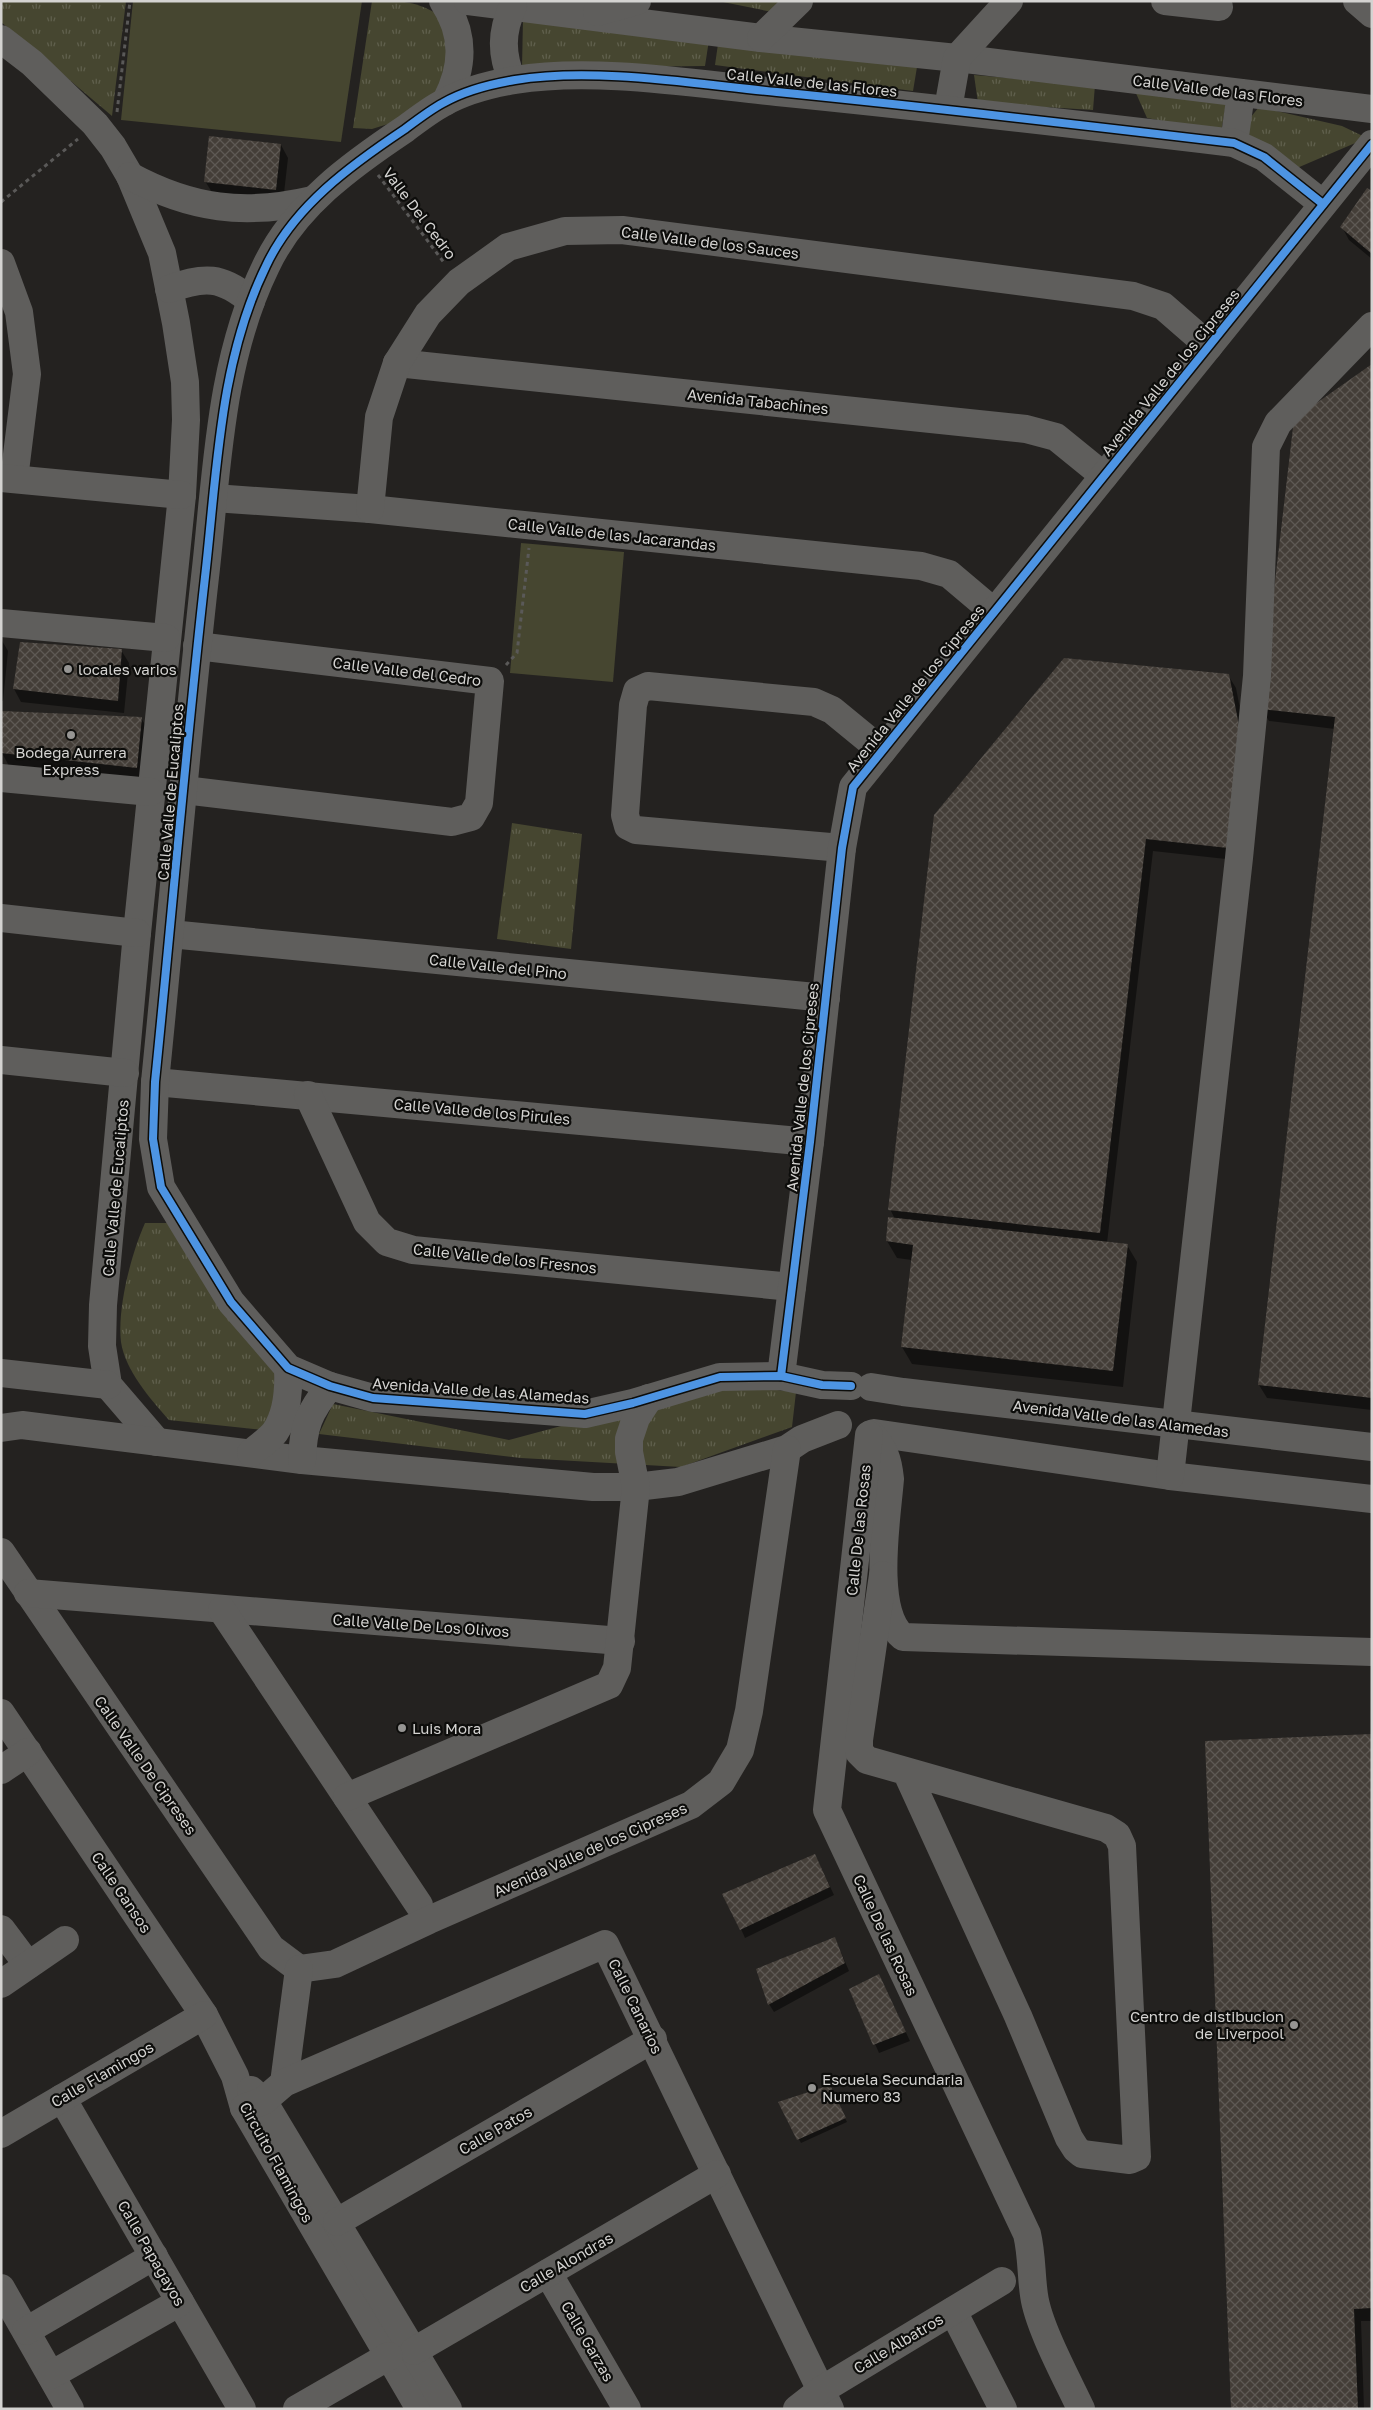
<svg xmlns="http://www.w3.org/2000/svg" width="1373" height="2410" font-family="'Golos Text',sans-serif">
<defs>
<pattern id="park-tufts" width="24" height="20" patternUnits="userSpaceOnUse" patternTransform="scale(1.25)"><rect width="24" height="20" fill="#464630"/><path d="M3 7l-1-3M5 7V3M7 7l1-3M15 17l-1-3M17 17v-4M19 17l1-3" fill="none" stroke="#60604d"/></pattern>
<pattern id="building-cross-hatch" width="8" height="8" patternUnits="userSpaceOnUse" patternTransform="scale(1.25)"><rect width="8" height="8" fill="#443e38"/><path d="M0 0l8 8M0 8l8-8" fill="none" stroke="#5e5954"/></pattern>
</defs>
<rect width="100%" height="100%" fill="#242220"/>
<!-- park -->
<g fill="url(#park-tufts)">
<polygon points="1,1 126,1 112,116 1,22"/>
<path d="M372,1C410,1 416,1 450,21L457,48L439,97L388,124L372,129L353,128Z"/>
<polygon points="718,1 780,1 772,12"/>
<polygon points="523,19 709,40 705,66 522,68"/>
<polygon points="718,44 918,61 913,91 715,65"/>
<polygon points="974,75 1095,85 1093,110 978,103"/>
<polygon points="1135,91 1226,104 1221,132 1147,118"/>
<polygon points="1259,107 1342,126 1367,138 1290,171 1242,128"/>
<polygon points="512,823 582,834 571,949 497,939"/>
<path d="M145,1223H167L285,1380L264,1430L169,1420C151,1400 125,1370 121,1342C117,1309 131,1254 145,1223Z"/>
<polygon points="748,1387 796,1392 792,1427 681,1467 521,1458 319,1434 333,1404 509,1440 695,1390"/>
</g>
<!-- pitch -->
<g fill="#464630">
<polygon points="133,1 362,1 341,142 121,120"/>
<polygon points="521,543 624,552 613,682 510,673"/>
</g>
<!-- shadow -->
<g fill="#0007">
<polygon points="281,145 288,158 283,202 213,194 205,181"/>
<polygon points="1372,193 1372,259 1349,240 1342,227"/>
<polygon points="1372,366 1372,1410 1267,1398 1259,1385 1335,729 1269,721 1262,709"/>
<polygon points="1,639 8,651 3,701 1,701"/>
<polygon points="21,643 121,650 129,663 124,713 21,702 14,689"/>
<polygon points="1228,675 1236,688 1248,750 1235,860 1153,851 1107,1243 1127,1245 1137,1262 1123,1387 912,1364 902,1347 912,1260 897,1258 887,1241 895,1219 890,1209"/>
<polygon points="141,718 149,731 143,780 9,766 2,753"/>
<polygon points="1372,1736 1372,2321 1361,2321 1364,2409 1233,2409"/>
<polygon points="815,1855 834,1895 745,1938 741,1929"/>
<polygon points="835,1938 849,1971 774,2012 769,2004"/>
<polygon points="879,1976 910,2041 879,2053 851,1989"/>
<polygon points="831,2090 847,2122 801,2143 780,2103"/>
</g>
<!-- building -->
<g fill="url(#building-cross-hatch)">
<polygon points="209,136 281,144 276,190 204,182"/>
<polygon points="1367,188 1372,191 1372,254 1340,227"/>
<polygon points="1372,364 1372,1398 1258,1385 1335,717 1260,709 1294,419"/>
<polygon points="20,642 122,649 118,701 13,689"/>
<polygon points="1064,658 1229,674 1241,736 1228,848 1146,839 1100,1233 888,1210 934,815"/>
<polygon points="1,711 142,717 137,768 1,753"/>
<polygon points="888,1217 1128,1244 1113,1371 901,1347 913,1245 886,1241"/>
<polygon points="1372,1734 1372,2308 1354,2309 1358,2409 1231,2409 1205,1741"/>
<polygon points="815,1854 830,1887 740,1930 722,1894"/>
<polygon points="835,1937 845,1963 768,2005 756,1969"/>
<polygon points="879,1974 906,2032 873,2045 849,1989"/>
<polygon points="830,2085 846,2118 797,2140 778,2102"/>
</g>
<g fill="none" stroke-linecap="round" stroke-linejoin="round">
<!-- path -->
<g stroke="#5a5958" stroke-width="3" stroke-dasharray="4 4" stroke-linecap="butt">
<polyline points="117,112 130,1"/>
<polyline points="378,175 445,264"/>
<polyline points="1,202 78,139"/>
<polyline points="506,665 517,653 529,548"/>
</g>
<!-- minor -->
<g stroke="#5f5e5c" stroke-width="28">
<path d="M443,1C465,34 464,67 446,101"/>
<polyline points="468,1 761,38 957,58 1372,109"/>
<polyline points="1165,1 1219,7"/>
<polyline points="1357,1 1372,14"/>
<polyline points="597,12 637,1"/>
<polyline points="761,38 799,1"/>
<polyline points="1,39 32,63 95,124 113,147 130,176 162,253 176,323 185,382 186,420 182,495 137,933 103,1305 102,1346 108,1385 157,1442"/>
<path d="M512,80C501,54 501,32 513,6"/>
<polyline points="948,109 957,58 1009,1"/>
<polyline points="1234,143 1241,93"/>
<path d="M130,176C191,209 245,216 313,200"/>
<polyline points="1,263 19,312 27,374 14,479"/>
<path d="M169,289C204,276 222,276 251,301"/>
<polyline points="397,363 1026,429 1056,437 1104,476"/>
<polyline points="1,478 182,495"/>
<polyline points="214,498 370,509 921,566 949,574 994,612"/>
<polyline points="370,509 379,417 397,363 428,314 459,282 508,247 565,231 622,230 1133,296 1163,306 1209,346"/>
<polyline points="1,623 166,638"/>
<polyline points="1,778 151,792"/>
<polyline points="184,790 452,822 471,817 479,803 490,681 197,646"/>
<polyline points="842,848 636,830 628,826 625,815 633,705 637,691 648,686 814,702 832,710 882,751"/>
<polyline points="1,918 137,933"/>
<polyline points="170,934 826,998"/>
<polyline points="1,1060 125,1073"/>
<polyline points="155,1082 810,1142"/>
<polyline points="308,1095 367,1222 387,1242 413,1250 792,1287"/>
<polyline points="1,1373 108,1385"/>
<polyline points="781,1376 810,1142 842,848 853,787 1372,144"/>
<path d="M851,1386L822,1385L781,1376L720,1377L633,1403L585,1414L373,1398L330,1386L288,1368L231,1302L161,1187L153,1139L155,1082C172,914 186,745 205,577C217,473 219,362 266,266C294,206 351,165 405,129C417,120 430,110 443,103C464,91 491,84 515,80C595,67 695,84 777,92C929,107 1082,125 1234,143L1264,157L1323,204"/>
<polyline points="871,1387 903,1392 1372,1447"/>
<polyline points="1,1428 22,1425 302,1460 593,1487 636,1487 678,1482 787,1449 802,1439 838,1425"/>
<polyline points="874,1433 1170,1476 1372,1499"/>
<path d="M871,1434C884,1448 888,1459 890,1479C887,1517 871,1611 903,1637L1372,1652"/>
<path d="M869,1435L827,1810L1027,2234C1032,2255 1031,2275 1034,2295C1038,2326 1067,2379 1081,2409"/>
<path d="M251,1453C259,1446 269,1440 275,1432C288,1413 289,1389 288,1368"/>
<path d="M302,1460C303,1426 309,1412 330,1386"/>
<polyline points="1170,1476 1239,858 1257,676 1266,447 1278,423 1372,326"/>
<polyline points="1,1552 271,1948 299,1969"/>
<polyline points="883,1575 859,1740 859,1752 867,1760 1106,1828 1117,1835 1122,1846 1137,2157 1130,2160 1082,2154 1076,2149 1069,2138 1018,2016 906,1771"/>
<polyline points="28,1593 621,1641"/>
<polyline points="222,1610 419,1905"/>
<polyline points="1,1713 204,2015 235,2076 244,2108 420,2409"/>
<polyline points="1,1770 28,1752"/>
<polyline points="347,1797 609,1685 617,1668 636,1487 629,1452 629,1439 636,1418 649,1398"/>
<polyline points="1,1929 28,1965"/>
<polyline points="299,1969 335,1964 429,1920 691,1805 721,1782 740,1750 749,1711 787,1449"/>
<polyline points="1,1984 65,1940"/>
<polyline points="284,2083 299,1969"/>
<polyline points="251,2090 263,2101 448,2409"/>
<polyline points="62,2098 242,2409"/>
<polyline points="244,2108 263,2101 284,2083 605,1944 830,2409"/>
<polyline points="1,2134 204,2015"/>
<polyline points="337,2222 653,2039"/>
<polyline points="548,2273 627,2409"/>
<polyline points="1,2288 70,2409"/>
<polyline points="953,2311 1003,2409"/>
<polyline points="26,2331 154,2256"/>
<polyline points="414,2351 717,2174"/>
<polyline points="51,2375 180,2302"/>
<polyline points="297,2409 389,2356"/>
<polyline points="797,2409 820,2391 1002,2281"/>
</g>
<defs>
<g id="cycleway">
<polyline points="781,1376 810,1142 842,848 853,787 1372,144"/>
<path d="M851,1386L822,1385L781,1376L720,1377L633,1403L585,1414L373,1398L330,1386L288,1368L231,1302L161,1187L153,1139L155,1082C172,914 186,745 205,577C217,473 219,362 266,266C294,206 351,165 405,129C417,120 430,110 443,103C464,91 491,84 515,80C595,67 695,84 777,92C929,107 1082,125 1234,143L1264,157L1323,204"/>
</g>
</defs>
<!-- cycleway casing -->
<use href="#cycleway" stroke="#0d0d0b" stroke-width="11"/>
<!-- cycleway -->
<use href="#cycleway" stroke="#4d94e3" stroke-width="8"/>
</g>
<!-- markers -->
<g fill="#969593" stroke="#0d0d0b" stroke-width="2">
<circle cx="68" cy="669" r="5"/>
<circle cx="71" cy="735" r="5"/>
<circle cx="402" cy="1728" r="5"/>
<circle cx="1294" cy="2025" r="5"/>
<circle cx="812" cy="2088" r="5"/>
</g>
<g text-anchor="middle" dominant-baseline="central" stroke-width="4.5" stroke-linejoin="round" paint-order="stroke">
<!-- street labels -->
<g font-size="15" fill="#d4d3d1" stroke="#0d0d0b">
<text transform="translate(812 82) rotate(6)">Calle Valle de las Flores</text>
<text transform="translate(1218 90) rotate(7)">Calle Valle de las Flores</text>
<text transform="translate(420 213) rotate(53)">Valle Del Cedro</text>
<text transform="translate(710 242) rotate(7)">Calle Valle de los Sauces</text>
<text transform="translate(1170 372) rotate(-51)">Avenida Valle de los Cipreses</text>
<text transform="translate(758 401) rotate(6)">Avenida Tabachines</text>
<text transform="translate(612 534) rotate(6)">Calle Valle de las Jacarandas</text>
<text transform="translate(407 671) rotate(7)">Calle Valle del Cedro</text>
<text transform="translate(915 688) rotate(-51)">Avenida Valle de los Cipreses</text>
<text transform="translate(170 792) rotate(-85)">Calle Valle de Eucaliptos</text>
<text transform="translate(498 966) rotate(6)">Calle Valle del Pino</text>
<text transform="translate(802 1087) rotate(-84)">Avenida Valle de los Cipreses</text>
<text transform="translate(482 1111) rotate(5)">Calle Valle de los Pirules</text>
<text transform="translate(115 1188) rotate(-85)">Calle Valle de Eucaliptos</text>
<text transform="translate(505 1258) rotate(6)">Calle Valle de los Fresnos</text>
<text transform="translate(481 1390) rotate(4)">Avenida Valle de las Alamedas</text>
<text transform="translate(1121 1418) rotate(7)">Avenida Valle de las Alamedas</text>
<text transform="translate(858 1530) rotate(-84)">Calle De las Rosas</text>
<text transform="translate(421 1625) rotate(4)">Calle Valle De Los Olivos</text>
<text transform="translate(146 1765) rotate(55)">Calle Valle De Cipreses</text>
<text transform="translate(590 1849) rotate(-24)">Avenida Valle de los Cipreses</text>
<text transform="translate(122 1892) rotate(56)">Calle Gansos</text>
<text transform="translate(886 1935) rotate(65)">Calle De las Rosas</text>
<text transform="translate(636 2006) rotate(64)">Calle Canarios</text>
<text transform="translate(102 2074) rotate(-30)">Calle Flamingos</text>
<text transform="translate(495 2130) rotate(-30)">Calle Patos</text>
<text transform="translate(277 2162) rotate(61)">Circuito Flamingos</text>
<text transform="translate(152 2253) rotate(60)">Calle Papagayos</text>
<text transform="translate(566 2262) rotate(-30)">Calle Alondras</text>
<text transform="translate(588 2341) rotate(60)">Calle Garzas</text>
<text transform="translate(898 2343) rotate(-31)">Calle Albatros</text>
</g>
<!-- poi labels -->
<g font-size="15" fill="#d4d3d1" stroke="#0d0d0b" text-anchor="start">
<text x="78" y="669">locales varios</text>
<text x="71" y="752" text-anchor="middle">Bodega Aurrera<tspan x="71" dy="17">Express</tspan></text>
<text x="412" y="1728">Luis Mora</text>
<text x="1284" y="2016" text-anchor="end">Centro de distibucion<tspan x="1284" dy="17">de Liverpool</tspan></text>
<text x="822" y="2079">Escuela Secundaria<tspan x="822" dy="17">Numero 83</tspan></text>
</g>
</g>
<!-- border -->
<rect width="1373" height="2410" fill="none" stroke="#d4d3d1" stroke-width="5"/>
</svg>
